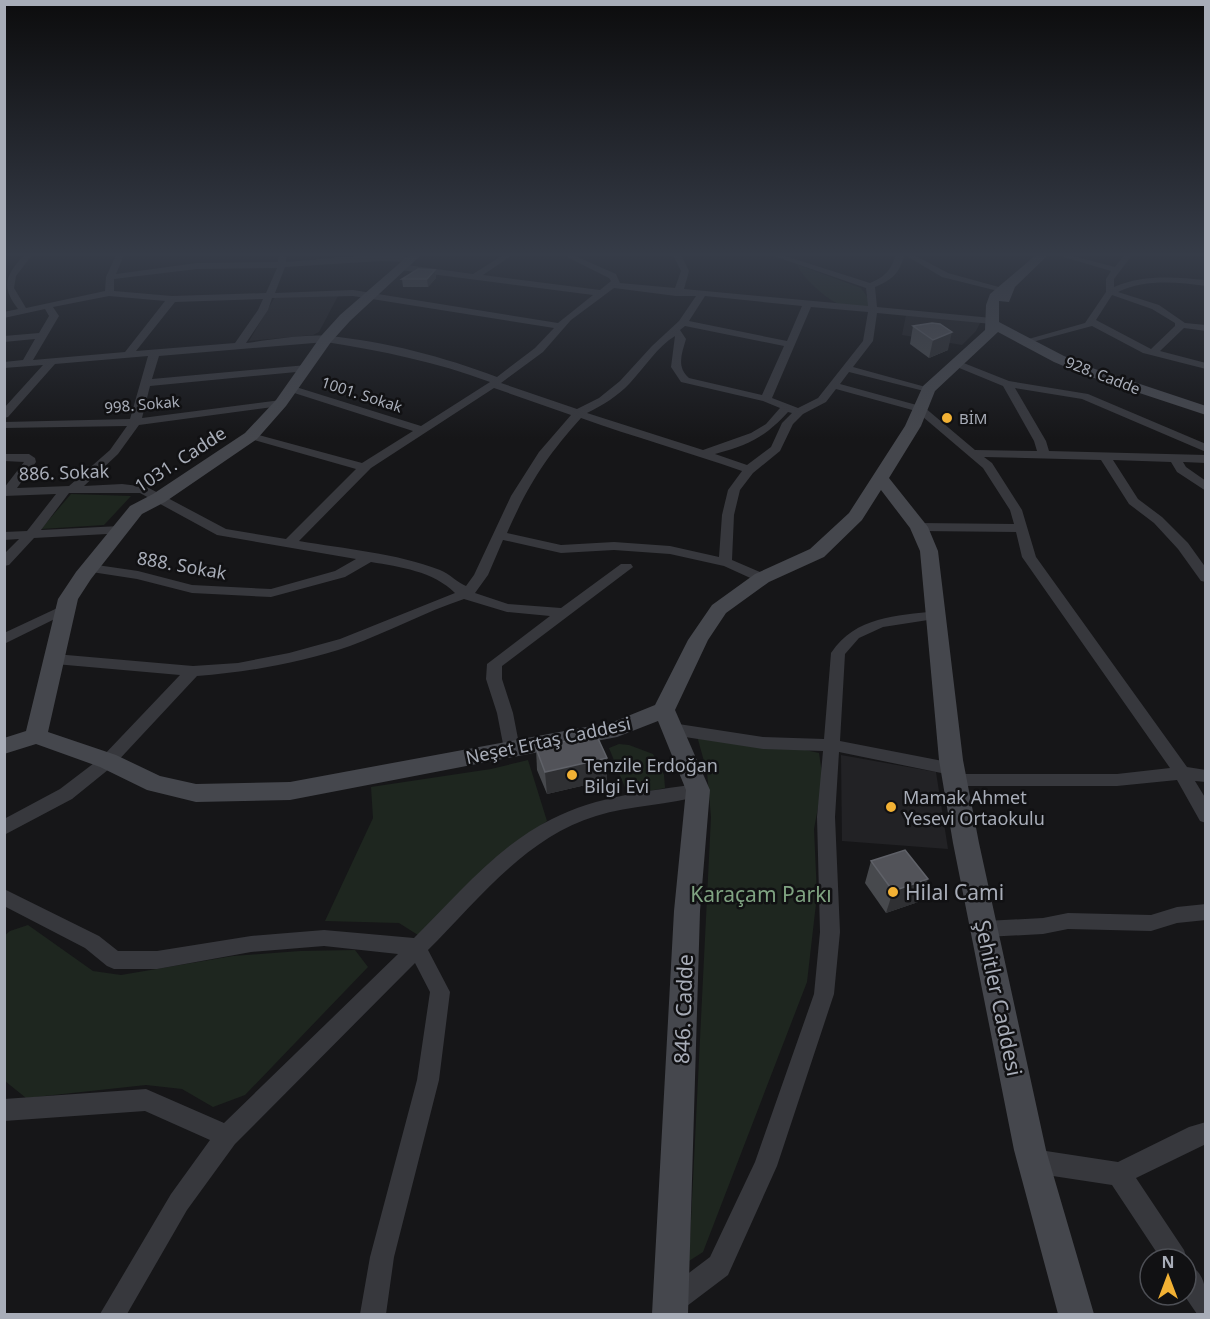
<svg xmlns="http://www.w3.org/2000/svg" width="1210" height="1319" font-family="'Noto Sans',sans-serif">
<rect width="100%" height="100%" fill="#161618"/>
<!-- built -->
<g fill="#222225">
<polygon points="338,296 319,332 313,335 249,341 275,297"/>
<polygon points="906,315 981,321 976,331 962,345 902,335"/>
<polygon points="841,755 936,772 948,849 842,841"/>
</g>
<!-- green -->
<g fill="#1e261f">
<path d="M798,265L861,288L868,298V307C859,306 848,307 839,304C830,302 798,274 798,265Z"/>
<polygon points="71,494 131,496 104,525 41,529"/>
<polygon points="697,736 788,746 819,753 823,780 814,829 817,895 807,982 703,1252 689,1261 711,817 707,772"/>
<polygon points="619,744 629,745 653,754 664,775 665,788 628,795 609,748"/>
<polygon points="528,760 547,821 494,859 418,935 399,923 325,921 373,818 371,787 491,769"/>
<polygon points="28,925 93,971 121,975 233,956 300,951 355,950 368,967 245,1095 213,1107 182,1089 146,1085 26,1098 5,1081 4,936 10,931"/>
</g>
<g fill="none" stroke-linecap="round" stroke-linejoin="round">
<!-- street -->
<g fill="#37383d" fill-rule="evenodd">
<path d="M24,255H32L16,276L14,288L26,308L105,291L106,277L116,255H124L116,274L197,263L278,262V257L282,255L286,257V262C309,261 398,249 413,259L409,262L381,261L285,267L275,293L353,290L558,323L593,295L400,270L396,267L400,264L473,274L503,255H512L483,275L600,290L611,281L609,278L563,255H573L616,274L620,283L675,288L681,271L673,255H681L689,271L684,289L868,306L866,288L771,255H782L870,283C886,276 890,271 896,255H904C900,273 892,280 875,287L877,307L992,318L997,321L992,324L877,313L873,341L853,367L933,389L928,392L849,372L840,384L924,407L975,450L1037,451L1034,441L1003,386L952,365L951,363L956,360L1009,381L1088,394L1206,444V452L1082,399L1015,388L1046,441L1049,451L1206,455V463L1183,462L1186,467L1206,481V491L1177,472L1171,462L1113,460L1138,499L1162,517L1188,543L1206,568V582L1201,581L1178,549L1154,523L1129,504L1101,460L984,457L992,463L1022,510L1036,557L1187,767L1206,770V782L1195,781L1206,799V823L1200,821L1177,780L1117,786H955L949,784L947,780L951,775L839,752L835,817L840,932L834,994L777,1166L728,1275L683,1309L674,1313L665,1309L661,1300L665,1291L710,1257L755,1162L814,994L820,932L817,817L823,751L763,749L672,735L666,733L664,729L666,725L672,723L763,737L824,739L831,653C856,616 896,616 936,611L943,615L941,618L883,627L859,638L845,654L840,741L953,763L959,765L961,769L958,774H1117L1170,768L1022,557L1016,532L919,531L913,527L919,523L1014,524L1010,510L983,468L916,411L836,389L826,402L803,414L793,424L780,451L753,473L740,490L734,515L732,560L767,575L769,578L767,581H757L724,566L670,554L614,550L561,553L503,540L488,575L475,593L508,604L561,608L621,564H631L633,567L502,666V679L513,713L520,749L518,753H506L504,749L497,713L486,679L487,664L550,616L507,612L464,599C425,612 388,632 350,646C300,663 249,672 197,676L114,765L72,799L4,835V819L60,789L102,757L180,675L55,664L50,662L48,659L50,656L55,654L193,666L238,663L289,653L340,639L455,593C433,571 400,567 371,562L345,577L271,597L192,593L137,579L85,571L83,568L85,565L90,564L138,571L192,585L271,589L335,571L356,559L217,535L140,493H69L41,530L120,526L126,530L125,533L34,538L9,565L4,566V554L19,539L4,540V532L27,531L56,494L4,496V488L24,462L4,461V454H29L35,458L36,462L17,488L69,486L110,450L127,426L4,428V422L130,419L148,356L55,364L8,417L4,418V408L43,365L4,368V362L23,360L35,339L4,342V336L39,333L49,316L45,309L4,318V312L18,309C0,286 6,275 24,255ZM277,268L266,293L172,296L114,291V279L197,269ZM614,288L676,296H696L679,321L652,346L620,381L599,398L577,409L501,383L543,352L571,320ZM109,296L165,301L125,352L33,360L59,316L53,307ZM353,296L554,328L535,348L497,377C444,357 385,341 328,336C302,334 272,340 246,343L268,310L272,298ZM705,296L802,306L787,341L689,321ZM263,299L258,310L235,343L136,351L175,302ZM811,307L868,312L863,341L818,398L798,408L772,398ZM685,326L784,346L762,395L689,378C676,367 682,353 686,339L680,330ZM675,336L671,367L681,382L763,401L780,408L766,424L751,433L703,450L587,413C603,405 618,396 630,383C644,368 658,346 675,336ZM326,342C382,351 437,362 490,382L421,426L296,387H288V391L413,431L362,463L255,434H247V438L356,469L286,539L226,529L147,487L122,484L84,486L118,454L139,425L281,406L286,403L281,400L142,418L150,386L307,371L312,368L307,365L152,379L159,356ZM494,388L571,415L539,452L511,496L474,575L466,586C458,583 450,574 440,570C396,553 345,549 299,541L371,468ZM788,412L792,413L782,423L771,447L747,465L715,454C749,445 764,438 788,412ZM581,418C634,437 688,452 742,471L728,490L722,515L719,557L670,546L614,542L561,545L507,533C528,485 546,457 581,418Z"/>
<polygon points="905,255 914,255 948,273 1006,289 1002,292 942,277"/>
<path d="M1057,255H1069L1115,267L1124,255H1132L1114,279V287C1143,274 1176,277 1206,280V286C1177,282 1145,279 1118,292L1159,305L1185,323L1206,325V331L1184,328L1160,351L1206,363V369L1143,353L1092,326L1025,344V340L1085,323L1106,292V279L1111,271ZM1112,295L1152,309L1175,323V326L1151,349L1096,320Z"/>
<polygon points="66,604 73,608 71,611 4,644 4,633"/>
<path d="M698,784L704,785L707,790L704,795C669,805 631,805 596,816C526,837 478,900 428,950L450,992L439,1080L394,1257L386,1314H360L370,1257L417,1080L430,992L415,963L235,1144L187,1210L127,1314H100L171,1194L210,1140L145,1111L4,1121V1099L146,1089L224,1123L398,954L324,946L251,952L157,969H114L107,966L85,948L4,906V889L99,936L118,951H157L251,936L324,930L414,938C456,897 498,845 552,819C597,796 649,791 698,784Z"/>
<polygon points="1206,904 1206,920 1177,923 1151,931 1068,929 1043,934 985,937 978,935 975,929 978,923 985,921 1043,918 1068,913 1151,915 1177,907"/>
<polygon points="1206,1122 1206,1144 1136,1178 1184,1250 1187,1259 1186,1262 1186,1259 1161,1259 1112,1185 1033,1173 1025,1169 1021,1161 1025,1153 1033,1149 1118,1162 1189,1127"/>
<path d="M1186,1263C1208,1273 1206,1294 1206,1314H1197L1184,1295H1186Z"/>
</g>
<!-- secondary -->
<polygon fill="#45474d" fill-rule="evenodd" points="409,255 421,255 350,321 331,342 286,406 257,439 165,502 142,514 91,579 78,599 48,732 116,755 160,776 196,784 290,782 613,722 655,705 688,640 712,605 755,574 810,549 849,513 905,426 923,386 985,330 986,305 990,294 1036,255 1048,255 1015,287 1009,302 999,301 999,322 1064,356 1095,369 1206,406 1206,415 1085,375 1054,362 998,332 935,391 921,426 889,478 928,527 938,551 963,760 979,843 1046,1150 1094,1314 1058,1314 1014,1150 953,843 939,760 920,551 910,528 881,490 862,520 824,557 769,582 726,613 708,640 675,710 710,790 700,911 688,1314 652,1314 674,911 686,790 658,721 617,737 290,800 196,802 147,790 100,767 36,744 4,754 4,738 26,731 58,599 76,572 130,506 153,494 245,433 276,400 321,336 340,315"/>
</g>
<!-- wall -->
<g fill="#47494d">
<polygon points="435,270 436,278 428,287 403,287 402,279"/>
<polygon points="913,326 948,350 929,358 910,344"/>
<polygon points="536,748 607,780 547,794 537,770"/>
<polygon points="871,861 921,901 886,913 865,883"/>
</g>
<!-- shaded-wall -->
<g fill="#2f3033">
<polygon points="435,270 436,278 428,287 427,279"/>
<polygon points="952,332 948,350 929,358 933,340"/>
<polygon points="607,758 607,780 547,794 545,772"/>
<polygon points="928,879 921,901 886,913 893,891"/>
</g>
<!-- building -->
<g fill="#525359" stroke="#5f6168" stroke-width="1.5">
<polygon points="418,269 435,270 427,279 402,279"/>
<polygon points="932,323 940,324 952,332 933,340 913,326"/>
<polygon points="596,734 607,758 545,772 536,748"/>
<polygon points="905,850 928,879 893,891 871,861"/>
</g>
<!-- sky -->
<linearGradient id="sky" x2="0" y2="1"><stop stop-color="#0c0c0d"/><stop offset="0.58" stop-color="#363c48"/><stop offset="1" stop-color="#363c48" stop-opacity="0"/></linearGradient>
<rect width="1210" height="439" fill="url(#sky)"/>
<!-- markers -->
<g fill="#f2b134" stroke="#111113" stroke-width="2">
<circle cx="947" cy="418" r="6"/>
<circle cx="572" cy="775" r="6"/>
<circle cx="891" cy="807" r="6"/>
<circle cx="893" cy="892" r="6"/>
</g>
<g text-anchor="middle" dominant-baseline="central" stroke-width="5" stroke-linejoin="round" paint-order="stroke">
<!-- far-street labels -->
<g font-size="15" fill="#a8adb8" stroke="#111113">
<text transform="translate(1103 375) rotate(21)">928. Cadde</text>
<text transform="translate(362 394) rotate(18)">1001. Sokak</text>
<text transform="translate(142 404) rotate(-5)">998. Sokak</text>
</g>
<!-- far-poi labels -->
<g font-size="15" fill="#a8adb8" stroke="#111113" text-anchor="start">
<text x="959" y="418">BİM</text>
</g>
<!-- street labels -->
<g font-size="18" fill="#a8adb8" stroke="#111113">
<text transform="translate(180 459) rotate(-33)">1031. Cadde</text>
<text transform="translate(64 472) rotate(-2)">886. Sokak</text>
<text transform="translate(182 565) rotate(10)">888. Sokak</text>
<text transform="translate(548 740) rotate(-12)">Neşet Ertaş Caddesi</text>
</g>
<!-- poi labels -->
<g font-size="18" fill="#a8adb8" stroke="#111113" text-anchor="start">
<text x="584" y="765">Tenzile Erdoğan<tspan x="584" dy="21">Bilgi Evi</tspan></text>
<text x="903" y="797">Mamak Ahmet<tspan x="903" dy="21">Yesevi Ortaokulu</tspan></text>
</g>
<!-- near-poi labels -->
<g font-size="21" fill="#a8adb8" stroke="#111113" text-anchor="start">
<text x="905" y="892">Hilal Cami</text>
</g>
<!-- near-park labels -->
<g font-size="21" fill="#7fa381" stroke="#111113">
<text x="761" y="894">Karaçam Parkı</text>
</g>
<!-- near-street labels -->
<g font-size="21" fill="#a8adb8" stroke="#111113">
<text transform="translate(999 998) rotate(78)">Şehitler Caddesi</text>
<text transform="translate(683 1009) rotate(-88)">846. Cadde</text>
</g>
</g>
<!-- border -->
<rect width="1210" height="1319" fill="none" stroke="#a8adb8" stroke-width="12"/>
<!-- north arrow -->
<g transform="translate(1168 1277)"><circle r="28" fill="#111113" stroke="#4d4f55" stroke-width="1.5"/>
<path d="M0-4.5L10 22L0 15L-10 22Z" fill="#f2b134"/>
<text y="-9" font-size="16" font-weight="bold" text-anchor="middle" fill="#a8adb8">N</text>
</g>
</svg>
